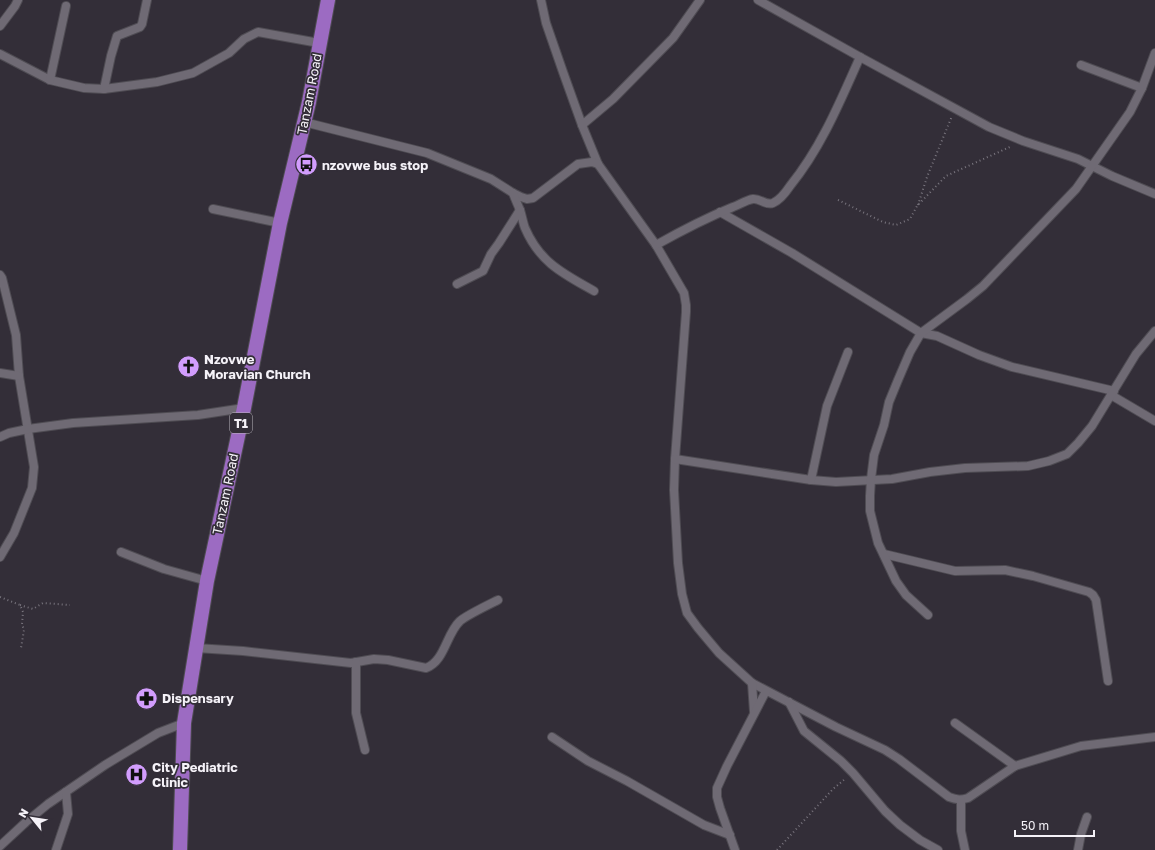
<svg xmlns="http://www.w3.org/2000/svg" width="1155" height="850" font-family="'Golos Text',sans-serif">
<rect width="100%" height="100%" fill="#332e38"/>
<g fill="none" stroke-linecap="round" stroke-linejoin="round">
<defs>
<g id="minor">
<path d="M541,0L546,23L563,72L582,125L598,164L656,245L684,293L686,305V312L675,459L674,490L678,563L682,594L687,613L698,628L719,653L752,683L836,727L885,750L899,759L949,797C957,800 961,800 968,798L1015,766L1081,746L1155,737"/>
<polyline points="758,0 860,57 989,127 1023,141 1078,159 1112,176 1155,194"/>
<polyline points="0,26 15,6 18,0"/>
<polyline points="0,54 50,80 84,88 104,89 157,82 193,73 229,53 244,39 258,32 319,43"/>
<polyline points="1081,65 1142,88"/>
<polyline points="50,80 66,6"/>
<polyline points="104,89 111,56 117,36 140,27 142,24 147,0"/>
<polyline points="304,122 427,153 491,179 513,193 521,197 527,199 533,198 578,164 592,162 598,164"/>
<polyline points="582,125 613,99 673,38 700,0"/>
<path d="M513,193C515,199 518,205 520,210C522,216 523,223 525,228C540,263 564,274 594,291"/>
<polyline points="213,209 280,223"/>
<polyline points="720,212 792,253 921,333 937,336 979,355 1012,367 1114,391"/>
<path d="M656,245C681,231 706,218 733,207C739,205 746,200 753,199C760,198 766,206 773,203C780,200 786,192 790,186C821,148 840,102 860,57"/>
<polyline points="0,275 2,278 16,335 19,376 34,467 32,488 14,533 0,557"/>
<polyline points="457,284 483,271 491,254 499,243 520,210"/>
<polyline points="0,373 19,376"/>
<polyline points="1111,395 1155,421"/>
<polyline points="0,437 9,433 28,429 73,423 198,415 244,408"/>
<polyline points="675,459 811,480 836,482 892,479 930,472 965,468 1028,466 1049,461 1067,454 1078,443 1092,426 1136,354 1155,331"/>
<polyline points="811,480 827,406 848,352"/>
<polyline points="121,552 164,569 207,581"/>
<polyline points="884,554 955,571 1005,570 1033,576 1089,592 1093,595 1096,600 1108,681"/>
<polyline points="928,615 906,595 896,581 878,543 870,511 870,496 871,479 874,455 884,425 889,402 898,380 910,352 921,333 967,299 983,286 1076,189 1130,112 1142,88 1155,53"/>
<path d="M196,648L243,651L351,663L374,659L388,660L426,668C445,661 446,634 460,621C467,615 488,605 498,600"/>
<polyline points="356,662 356,713 365,750"/>
<polyline points="752,683 754,712"/>
<polyline points="789,702 804,731 841,761 853,773 885,811 900,825 920,840 938,850"/>
<polyline points="955,723 1015,766"/>
<polyline points="552,737 588,761 627,781 704,825 730,835"/>
<polyline points="961,800 961,831 965,850"/>
<polyline points="0,846 26,822 48,804 105,765 158,733 184,723"/>
<polyline points="56,850 68,814 66,792"/>
<polyline points="735,850 720,808 717,797 717,788 727,766 766,691"/>
<polyline points="1078,850 1081,834 1087,817"/>
</g>
<polyline id="trunk" points="180,850 184,723 207,581 244,408 280,223 309,102 328,0"/>
</defs>
<!-- minor casing -->
<use href="#minor" stroke="#4f4c53" stroke-width="10"/>
<!-- trunk casing -->
<use href="#trunk" stroke="#4f4c53" stroke-width="16"/>
<!-- path -->
<g stroke="#79757e" stroke-width="2" stroke-dasharray="1 3" stroke-linecap="butt">
<polyline points="838,200 883,222 896,225 910,219 917,206 946,176 1012,146"/>
<polyline points="918,205 927,177 952,116"/>
<polyline points="0,597 20,605 23,612 22,624 24,630 21,648"/>
<polyline points="20,605 33,609 43,603 70,605"/>
<polyline points="777,850 833,789 845,779"/>
</g>
<!-- minor -->
<use href="#minor" stroke="#6f6a74" stroke-width="8"/>
<!-- trunk -->
<use href="#trunk" stroke="#9c6bc2" stroke-width="14"/>
</g>
<!-- icons -->
<defs>
<symbol id="bus-disc" viewBox="-11 -11 22 22"><circle r="9.5" fill="#d29dfd" stroke="#332e38"/><path d="M-5-6H5V4H4V6H2V4H-2V6H-4V4H-5ZM-3.5-4V0h7V-4ZM-3.5 1.2v1.5H-2V1.2ZM2 1.2v1.5H3.5V1.2Z" fill="#111"/></symbol>
<symbol id="church-disc" viewBox="-11 -11 22 22"><circle r="9.5" fill="#d29dfd" stroke="#332e38"/><path d="M-1.2-6h2.4v3.5h3.3v2.4h-3.3V6h-2.4V-.1h-3.3v-2.4h3.3Z" fill="#111"/></symbol>
<symbol id="pharmacy-disc" viewBox="-11 -11 22 22"><circle r="9.5" fill="#d29dfd" stroke="#332e38"/><path d="M-2-6h4v4h4v4h-4v4h-4v-4h-4v-4h4Z" fill="#111"/></symbol>
<symbol id="hospital-disc" viewBox="-11 -11 22 22"><circle r="9.5" fill="#d29dfd" stroke="#332e38"/><path d="M-5-5h3v3.5h4V-5h3V5h-3V1.5h-4V5h-3Z" fill="#111"/></symbol>
</defs>
<g fill-rule="evenodd">
<use href="#bus-disc" x="294" y="152" width="25" height="25"/>
<use href="#church-disc" x="176" y="354" width="25" height="25"/>
<use href="#pharmacy-disc" x="134" y="686" width="25" height="25"/>
<use href="#hospital-disc" x="124" y="762" width="25" height="25"/>
</g>
<g text-anchor="middle" dominant-baseline="central" stroke-width="3.5" stroke-linejoin="round" paint-order="stroke">
<!-- shield labels -->
<rect fill="#332e38" stroke="#bbb7be" stroke-width="1" x="230" y="413" width="22" height="20" rx="3"/>
<g font-size="12" font-weight="bold" fill="#f5f2f8">
<text x="241" y="423">T1</text>
</g>
<!-- street labels -->
<g font-size="13" fill="#f5f2f8" stroke="#332e38">
<text transform="translate(309 94) rotate(-79)">Tanzam Road</text>
<text transform="translate(225 494) rotate(-78)">Tanzam Road</text>
</g>
<!-- poi labels -->
<g font-size="13" font-weight="bold" fill="#f5f2f8" stroke="#332e38" text-anchor="start">
<text x="322" y="165">nzovwe bus stop</text>
<text x="204" y="359">Nzovwe<tspan x="204" dy="15">Moravian Church</tspan></text>
<text x="162" y="698">Dispensary</text>
<text x="152" y="767">City Pediatric<tspan x="152" dy="15">Clinic</tspan></text>
</g>
</g>
<!-- north arrow -->
<g transform="translate(32 818) rotate(300)" stroke="#332e38" stroke-width="3" paint-order="stroke">
<path d="M0-3L7 15L0 10L-7 15Z" fill="#f5f2f8"/>
<text y="-6" font-size="11" font-weight="bold" text-anchor="middle" fill="#f5f2f8">N</text>
</g>
<!-- scale -->
<path d="M1015 830v6h79v-6" fill="none" stroke="#f5f2f8" stroke-width="2"/>
<text x="1021" y="830" font-size="12" fill="#f5f2f8" stroke="#332e38" stroke-width="3" paint-order="stroke">50 m</text>
</svg>
